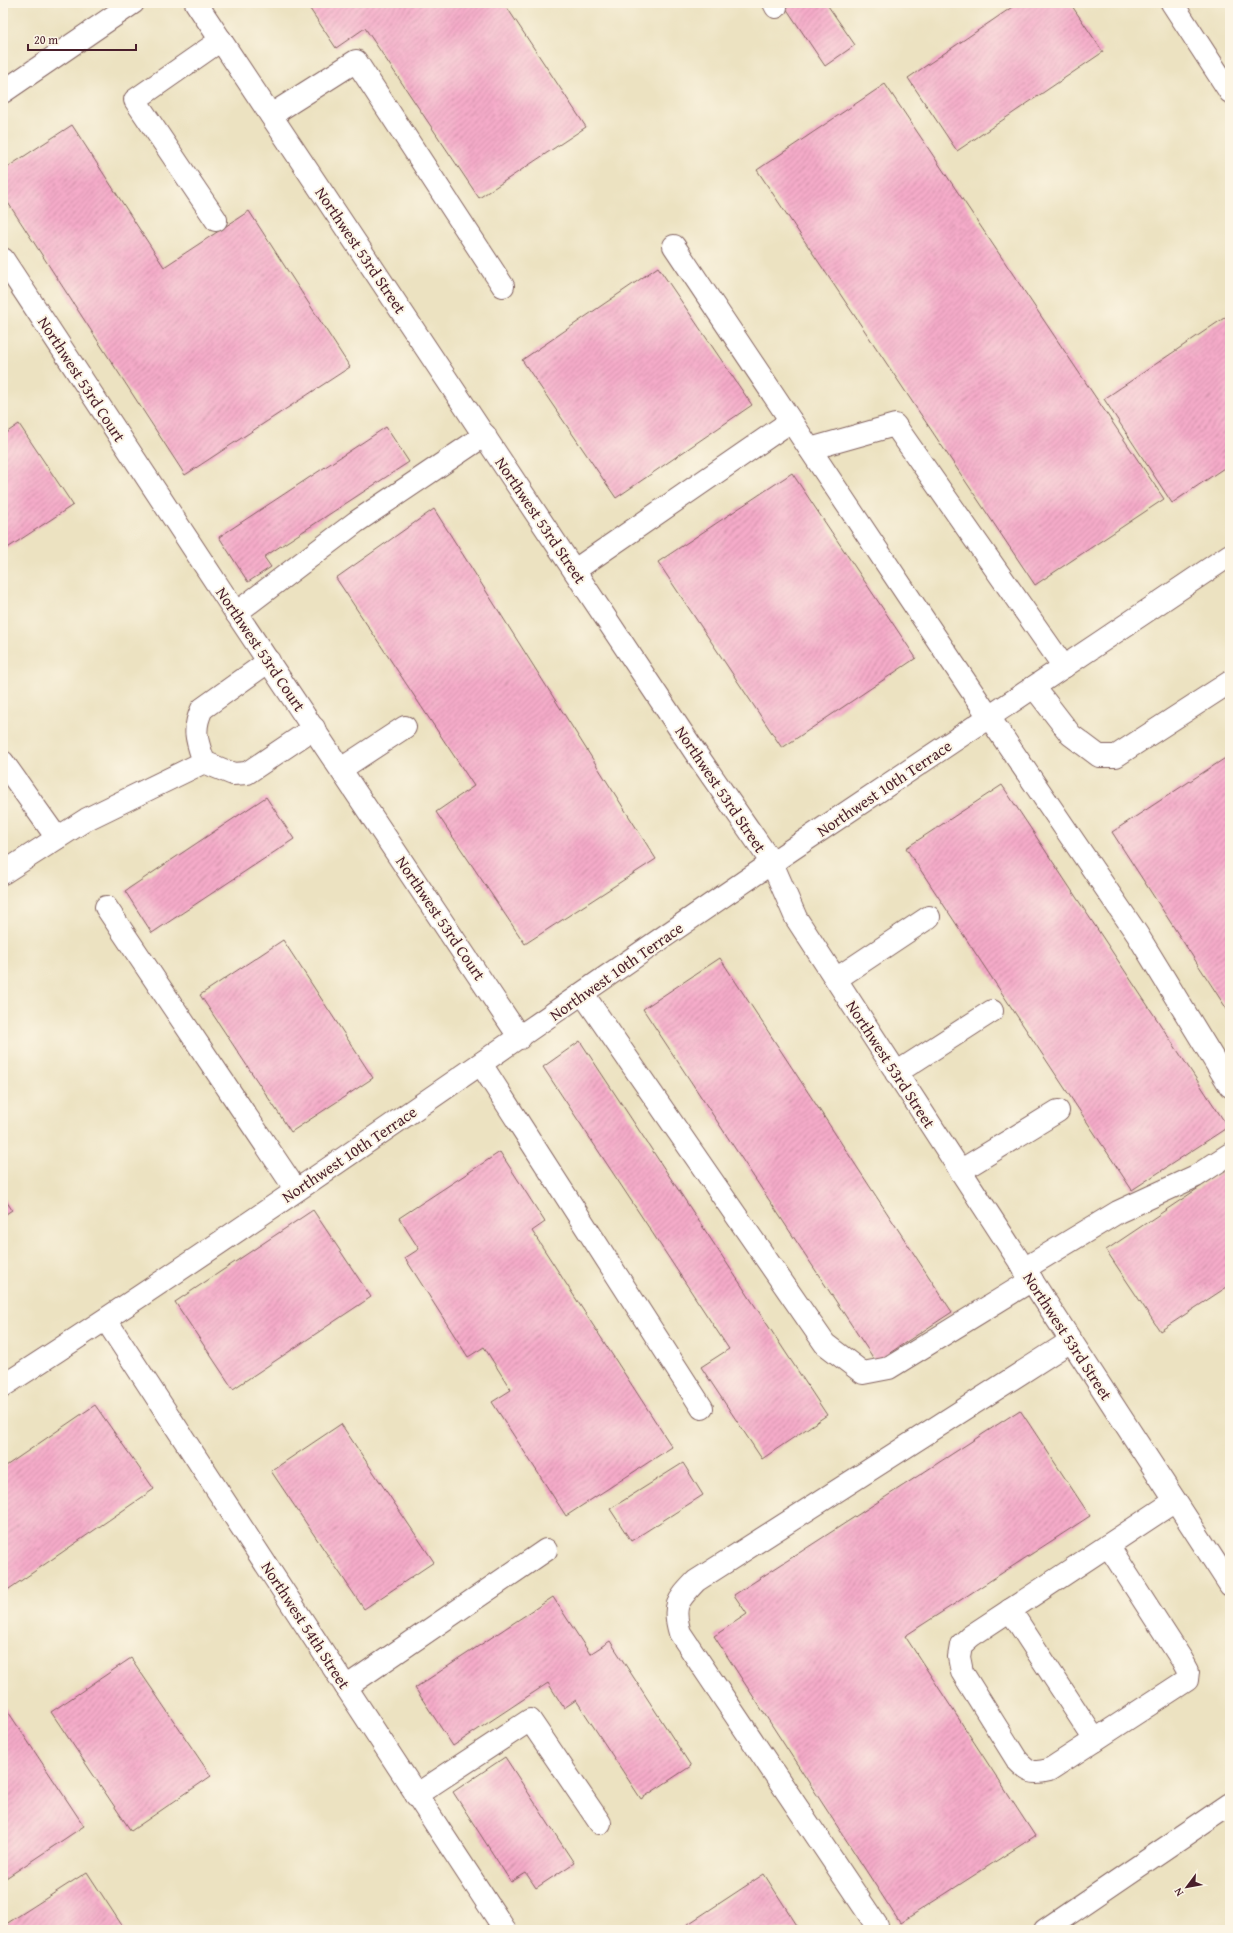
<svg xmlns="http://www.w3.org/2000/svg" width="1233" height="1933" font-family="'Gentium Book Plus',serif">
<defs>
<pattern id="building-hatch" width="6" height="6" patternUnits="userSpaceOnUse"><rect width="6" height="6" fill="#f5abc9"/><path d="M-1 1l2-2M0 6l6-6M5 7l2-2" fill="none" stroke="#c88ba3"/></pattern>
</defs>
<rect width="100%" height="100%" fill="#fcf5e5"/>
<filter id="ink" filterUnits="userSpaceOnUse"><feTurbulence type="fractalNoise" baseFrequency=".025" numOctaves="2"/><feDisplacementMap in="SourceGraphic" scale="8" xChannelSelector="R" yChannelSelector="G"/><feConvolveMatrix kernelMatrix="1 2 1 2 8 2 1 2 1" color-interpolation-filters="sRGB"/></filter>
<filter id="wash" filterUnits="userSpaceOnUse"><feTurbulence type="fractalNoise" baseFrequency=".012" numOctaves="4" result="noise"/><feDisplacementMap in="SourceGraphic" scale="16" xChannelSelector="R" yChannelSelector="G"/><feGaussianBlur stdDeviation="0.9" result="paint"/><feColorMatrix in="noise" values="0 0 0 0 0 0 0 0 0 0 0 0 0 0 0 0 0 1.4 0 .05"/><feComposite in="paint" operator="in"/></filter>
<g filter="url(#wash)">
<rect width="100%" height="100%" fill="#ece2c1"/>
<g id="blocks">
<!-- building -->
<g fill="url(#building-hatch)">
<polygon points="306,3 504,3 586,127 479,198 365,28 336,48"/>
<polygon points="794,3 826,3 855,45 825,66 786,8"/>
<polygon points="1018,3 1070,3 1103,52 957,151 908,78"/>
<polygon points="885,84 1164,499 1035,585 757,170"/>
<polygon points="72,125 164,267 249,211 350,367 185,475 3,195 3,170"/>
<polygon points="658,267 752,405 616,498 522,360"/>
<polygon points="1230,314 1230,464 1172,503 1104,399"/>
<polygon points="19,424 73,505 3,551 3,435"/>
<polygon points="386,427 409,462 264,557 271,567 248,582 219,537"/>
<polygon points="792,473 916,658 782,748 658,562"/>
<polygon points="434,509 656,859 525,944 436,812 474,786 336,578"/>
<polygon points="1230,755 1230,1014 1112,832"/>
<polygon points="1002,785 1228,1127 1132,1190 906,848"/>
<polygon points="266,797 294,839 152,933 125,891"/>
<polygon points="283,940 373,1078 291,1132 200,995"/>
<polygon points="720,958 952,1312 876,1362 643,1009"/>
<polygon points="580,1041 827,1415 762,1459 701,1367 729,1349 543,1067"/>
<polygon points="500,1152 545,1222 532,1231 672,1447 566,1516 492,1402 511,1390 484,1347 468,1357 405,1258 419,1249 399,1218"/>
<polygon points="1230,1167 1230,1285 1160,1331 1106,1250"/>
<polygon points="3,1196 12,1210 3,1216"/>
<polygon points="313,1210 371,1297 233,1389 175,1302"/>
<polygon points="95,1405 154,1489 6,1591 3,1586 3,1468"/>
<polygon points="1020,1410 1090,1516 905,1636 1035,1836 900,1923 714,1636 747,1614 734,1595"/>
<polygon points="341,1424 434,1562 364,1609 271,1471"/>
<polygon points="683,1463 703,1495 631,1541 610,1509"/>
<polygon points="553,1597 590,1654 610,1641 691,1766 641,1799 576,1700 564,1708 548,1683 453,1746 415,1688"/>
<polygon points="131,1658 211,1776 131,1831 51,1712"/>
<polygon points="3,1704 84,1826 3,1880"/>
<polygon points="505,1757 574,1863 536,1888 526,1873 511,1882 453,1792"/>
<polygon points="87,1872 125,1930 3,1930 3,1926"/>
<polygon points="764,1874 800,1930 679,1930"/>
</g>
</g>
</g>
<g filter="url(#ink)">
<use href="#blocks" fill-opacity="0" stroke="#836360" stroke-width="1"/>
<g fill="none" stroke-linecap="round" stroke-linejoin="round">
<defs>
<g id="minor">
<polyline points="196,3 695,752 772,863 796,918 1230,1585"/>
<polyline points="774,3 776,7"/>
<polyline points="1172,3 1230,92"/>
<polyline points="3,92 133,3"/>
<polyline points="271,115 356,61 503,286"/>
<polyline points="216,220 135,100 221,40"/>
<polyline points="674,246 989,717 1137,934 1230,1086"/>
<polyline points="3,259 236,613 520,1038"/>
<polyline points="810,449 895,425 1064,667"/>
<polyline points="575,570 791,421"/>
<polyline points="236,613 356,522 485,435"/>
<polyline points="1034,687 1071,735 1099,756 1116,756 1230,682"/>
<polyline points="3,762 57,838"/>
<path d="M204,762C197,741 192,730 202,709L269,661"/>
<polyline points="341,769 405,727"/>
<polyline points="3,873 87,819 204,762 233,774 247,773 314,728"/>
<polyline points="106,907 296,1190"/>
<polyline points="836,979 929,917"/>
<polyline points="583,994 825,1344 863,1373 889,1368 1032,1280"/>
<polyline points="481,1064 702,1408"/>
<polyline points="896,1073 992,1011"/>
<polyline points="960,1171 1058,1111"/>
<polyline points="1024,1269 1118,1212 1196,1176 1230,1154"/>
<polyline points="106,1320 505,1930"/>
<path d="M3,1386C264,1218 516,1037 773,862C924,759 1078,658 1230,555"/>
<path d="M1108,1545L1182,1660L1188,1671L1187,1680L1049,1770C1033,1774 1029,1773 1017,1760L962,1672L959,1657L961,1645L971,1636L1175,1501"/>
<polyline points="1010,1610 1095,1740"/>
<polyline points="346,1687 546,1550"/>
<polyline points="416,1795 530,1720 600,1823"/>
<path d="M877,1926L680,1633C672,1606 677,1601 696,1581L1071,1341"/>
<polyline points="1045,1930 1230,1804"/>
</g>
</defs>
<!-- minor casing -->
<use href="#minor" stroke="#836360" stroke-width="24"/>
<!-- minor -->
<use href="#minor" stroke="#fff" stroke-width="22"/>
</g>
</g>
<g text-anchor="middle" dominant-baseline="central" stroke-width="4" stroke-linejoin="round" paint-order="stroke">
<!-- street labels -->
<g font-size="16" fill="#4a1f2b" stroke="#fcf5e5">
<text transform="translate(361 250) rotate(56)">Northwest 53rd Street</text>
<text transform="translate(82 379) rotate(57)">Northwest 53rd Court</text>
<text transform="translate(541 520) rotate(56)">Northwest 53rd Street</text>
<text transform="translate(261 649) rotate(56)">Northwest 53rd Court</text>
<text transform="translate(884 788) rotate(-34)">Northwest 10th Terrace</text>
<text transform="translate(721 789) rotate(56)">Northwest 53rd Street</text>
<text transform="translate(441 918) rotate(56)">Northwest 53rd Court</text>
<text transform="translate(616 971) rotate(-35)">Northwest 10th Terrace</text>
<text transform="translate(891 1064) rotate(57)">Northwest 53rd Street</text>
<text transform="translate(349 1154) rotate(-34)">Northwest 10th Terrace</text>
<text transform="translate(1068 1336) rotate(57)">Northwest 53rd Street</text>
<text transform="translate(306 1625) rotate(57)">Northwest 54th Street</text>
</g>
</g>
<!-- margin -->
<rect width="1233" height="1933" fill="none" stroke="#fcf5e5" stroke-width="16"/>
<!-- north arrow -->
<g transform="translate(1187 1887) rotate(238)" stroke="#fcf5e5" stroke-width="3" paint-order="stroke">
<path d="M0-3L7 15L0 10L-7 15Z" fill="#4a1f2b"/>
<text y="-6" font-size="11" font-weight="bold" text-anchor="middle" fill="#4a1f2b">N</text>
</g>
<!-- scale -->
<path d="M28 44v6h108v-6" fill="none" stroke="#4a1f2b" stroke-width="2"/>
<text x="34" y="44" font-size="12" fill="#4a1f2b" stroke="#fcf5e5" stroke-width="3" paint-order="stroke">20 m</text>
</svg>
